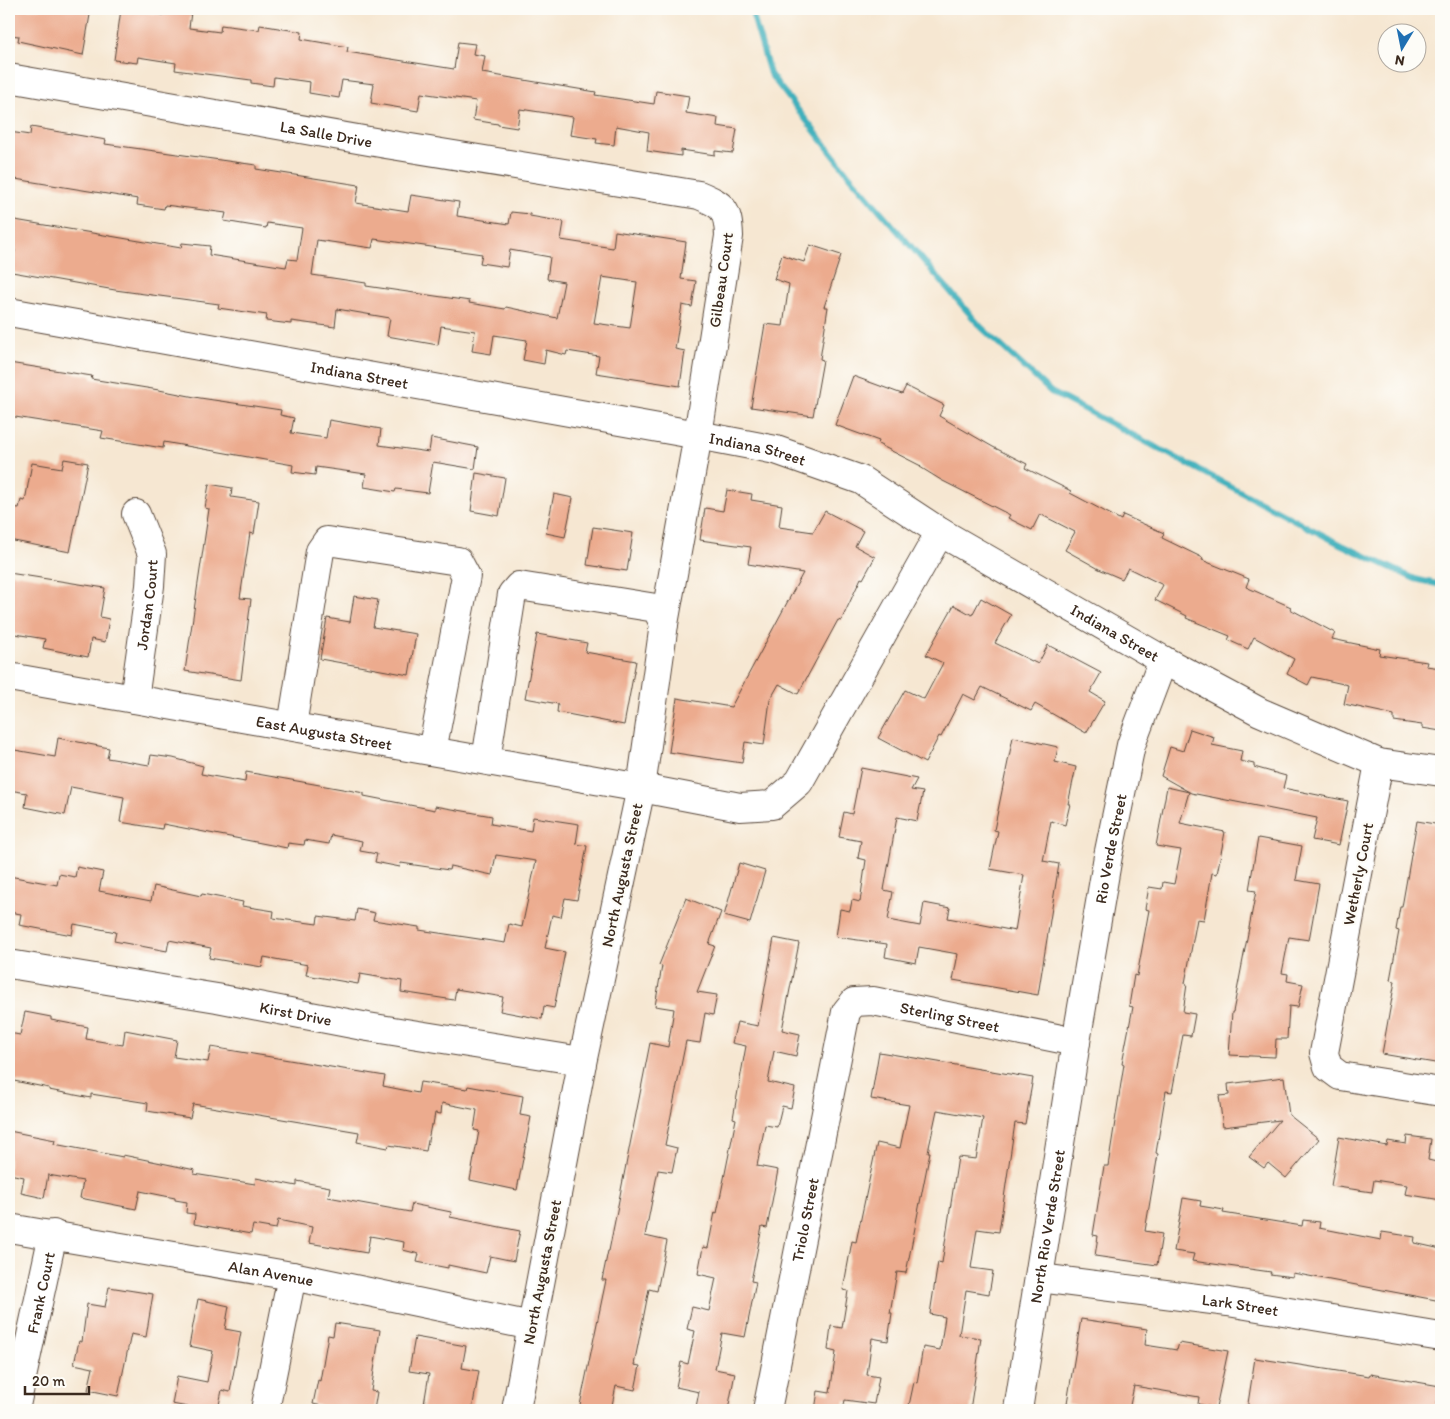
<svg xmlns="http://www.w3.org/2000/svg" width="1450" height="1419" font-family="Itim,sans-serif">
<rect width="100%" height="100%" fill="#fdfcf7"/>
<filter id="ink" filterUnits="userSpaceOnUse"><feTurbulence type="fractalNoise" baseFrequency=".02" numOctaves="2"/><feDisplacementMap in="SourceGraphic" scale="10" xChannelSelector="R" yChannelSelector="G"/><feConvolveMatrix kernelMatrix="1 2 1 2 8 2 1 2 1" color-interpolation-filters="sRGB"/></filter>
<filter id="wash" filterUnits="userSpaceOnUse"><feTurbulence type="fractalNoise" baseFrequency=".0096" numOctaves="4" result="noise"/><feDisplacementMap in="SourceGraphic" scale="20" xChannelSelector="R" yChannelSelector="G"/><feGaussianBlur stdDeviation="1.12" result="paint"/><feColorMatrix in="noise" values="0 0 0 0 0 0 0 0 0 0 0 0 0 0 0 0 0 1.4 0 .05"/><feComposite in="paint" operator="in"/></filter>
<g filter="url(#wash)">
<rect width="100%" height="100%" fill="#f6e7d2"/>
<g fill="none" stroke-linecap="round" stroke-linejoin="round">
<!-- stream -->
<polyline stroke="#41b0bc" stroke-width="6" points="751,9 770,74 849,175 981,327 1051,392 1342,545 1415,579 1441,585"/>
</g>
<g id="blocks">
<!-- building -->
<g fill="#ecab8e" fill-rule="evenodd">
<polygon points="9,9 91,9 83,55 18,41 19,36 9,35"/>
<polygon points="121,9 163,15 164,9 191,12 189,28 220,32 221,25 259,30 260,25 302,32 301,39 348,47 347,52 454,69 458,42 475,44 473,54 485,56 482,73 596,92 595,95 654,104 656,91 689,96 686,113 718,118 717,126 737,129 733,153 715,151 715,155 681,150 681,156 647,151 649,132 616,126 614,145 596,143 597,139 570,135 573,117 520,109 517,128 498,125 498,124 473,120 476,101 421,93 418,111 371,103 374,84 342,80 339,98 309,93 310,82 274,77 273,86 251,83 251,80 175,70 176,63 138,57 137,63 114,60"/>
<path d="M31,127L106,140L105,144L256,165V169L359,185L356,203L408,211L411,195L459,202L457,216L509,224L511,212L530,214V216L564,222L561,240L613,248L615,231L686,242L681,279L696,281L692,307L682,305L675,349L685,351L680,386L596,373L599,356L567,351L566,355L546,350L544,364L523,360L527,340L494,335L491,354L472,351L475,331L441,326L438,345L387,336L390,318L337,309L335,327L291,321V324L266,321L267,315L218,308L219,304L115,290L12,272L15,250L9,249V219L181,248L182,243L210,246L209,255L286,267L288,259L297,260L302,228L267,223L266,228L224,221L226,213L165,205L164,209L137,205L138,199L9,178V132L30,135ZM374,239L482,254L480,263L507,267L510,250L550,257L547,279L564,282L557,318L506,307L505,309L469,303L470,301L366,286V283L312,275L317,240L372,248ZM602,277L637,282L630,328L594,323Z"/>
<polygon points="810,245 841,255 824,307 828,307 820,359 823,360 813,416 751,407 765,324 783,326 789,284 774,279 782,255 804,262"/>
<polygon points="9,363 92,376 91,379 159,390 200,398 281,410 280,415 294,418 291,433 326,438 329,420 381,429 379,445 429,452 431,438 478,447 475,469 433,462 428,493 396,489 395,492 364,487 366,474 316,467 315,475 292,472 293,465 164,442 163,448 101,438 103,431 9,416"/>
<polygon points="853,376 902,394 906,386 944,405 939,416 993,447 1027,464 1025,468 1071,491 1070,493 1121,520 1123,515 1164,533 1162,538 1203,558 1202,560 1249,579 1246,587 1291,607 1290,609 1335,633 1332,639 1380,649 1379,655 1427,662 1426,666 1441,668 1441,731 1422,728 1422,725 1394,721 1394,715 1344,704 1348,685 1312,677 1308,685 1287,674 1294,659 1254,637 1248,649 1228,640 1230,636 1186,618 1187,616 1155,600 1163,585 1128,568 1122,579 1099,569 1065,550 1075,532 1040,514 1032,530 1008,518 1010,515 941,480 920,467 921,466 878,444 879,441 835,425"/>
<polygon points="64,459 88,463 70,552 9,540 10,507 19,508 21,500 25,501 32,463 62,468"/>
<polygon points="476,473 505,478 499,516 471,511"/>
<polygon points="209,484 232,488 231,497 259,501 254,534 250,533 240,598 251,599 241,680 185,671 209,509 205,508"/>
<polygon points="727,490 752,494 751,500 782,505 779,527 813,532 825,511 863,531 855,546 875,557 863,579 861,578 841,621 838,620 798,694 779,684 770,700 764,745 745,742 742,763 669,752 677,698 731,707 803,573 748,564 751,547 700,540 705,508 723,511"/>
<polygon points="554,494 573,498 565,537 546,533"/>
<polygon points="593,527 633,533 627,571 587,565"/>
<polygon points="9,573 105,588 100,617 109,619 105,642 91,639 88,657 43,648 45,639 9,633"/>
<polygon points="354,596 378,600 373,627 416,634 409,675 320,659 327,618 350,622"/>
<polygon points="981,598 1011,615 995,643 1038,664 1048,645 1101,673 1090,692 1105,701 1086,733 1035,704 1031,711 982,687 975,700 963,694 941,737 939,736 925,763 878,738 905,690 924,699 943,663 926,655 954,605 972,615"/>
<polygon points="537,634 587,643 585,652 636,661 624,725 557,712 558,704 525,698"/>
<polygon points="1190,729 1214,737 1212,745 1242,751 1240,761 1254,764 1254,767 1286,776 1283,788 1348,801 1339,845 1312,840 1317,818 1191,793 1161,776 1170,747 1183,751"/>
<polygon points="1013,737 1058,747 1055,762 1076,767 1068,804 1070,804 1065,825 1051,821 1043,861 1059,864 1038,995 953,980 958,954 919,947 916,963 885,957 887,944 836,937 840,909 850,911 852,900 860,902 866,860 858,858 861,841 839,837 844,812 852,814 861,768 917,779 911,790 923,792 917,821 897,817 884,890 893,892 888,920 920,926 924,903 950,908 948,918 1015,931 1024,875 990,869 998,831 994,830"/>
<polygon points="58,738 109,748 107,758 149,765 151,755 173,758 203,766 201,774 245,782 246,772 348,790 364,793 364,796 435,810 435,806 492,816 491,824 531,831 533,817 579,824 576,844 587,846 577,900 565,898 561,917 552,915 545,948 565,952 554,1008 544,1006 542,1019 500,1011 503,997 456,989 454,1000 401,992 402,981 360,974 358,984 306,975 308,965 264,957 262,967 209,958 211,948 169,940 167,951 114,941 116,932 74,924 72,935 19,925 21,914 9,912 9,876 57,885 59,874 75,877 77,867 103,872 99,891 151,901 154,886 201,896 202,894 243,902 242,906 274,911 273,918 317,924 318,916 355,921 357,909 375,913 373,920 419,927 419,930 505,943 509,924 522,927 536,861 496,855 492,875 450,866 449,870 401,863 400,867 375,862 377,854 360,851 362,841 331,835 329,844 305,840 304,845 288,843 287,848 163,824 162,829 120,822 124,797 71,787 65,815 25,807 27,793 9,790 9,749 55,757"/>
<polygon points="1167,787 1189,792 1180,823 1225,832 1217,874 1212,873 1204,920 1197,919 1185,983 1187,984 1183,1012 1195,1014 1191,1036 1183,1035 1172,1092 1166,1091 1156,1153 1158,1154 1145,1231 1162,1234 1157,1265 1095,1256 1098,1236 1093,1235 1104,1166 1108,1166 1124,1064 1122,1063 1133,1007 1129,1006 1134,975 1137,976 1149,910 1145,909 1149,887 1162,889 1163,882 1174,884 1181,850 1156,846"/>
<polygon points="1417,821 1441,825 1441,1064 1382,1054 1395,981 1390,980 1399,931 1396,930 1400,907 1402,907"/>
<polygon points="1258,838 1302,846 1296,880 1319,884 1309,940 1289,937 1282,973 1288,974 1287,981 1303,984 1298,1007 1289,1006 1287,1039 1276,1039 1275,1057 1229,1055 1232,1012 1233,1012 1256,891 1249,890"/>
<polygon points="739,863 765,871 750,923 724,916"/>
<polygon points="686,898 721,912 709,944 715,946 697,992 717,995 713,1015 705,1013 700,1043 686,1041 665,1145 677,1148 672,1172 658,1170 645,1236 667,1241 657,1291 649,1289 634,1365 640,1366 635,1390 616,1386 611,1410 579,1410 606,1280 602,1280 608,1251 609,1251 650,1043 668,1047 674,1009 655,1006 662,966 659,965"/>
<polygon points="774,938 799,943 782,1030 800,1034 796,1056 774,1051 768,1082 795,1088 791,1108 782,1106 777,1127 765,1125 757,1166 778,1170 767,1228 762,1227 751,1281 756,1282 745,1337 722,1333 715,1369 735,1373 728,1410 710,1410 696,1407 699,1392 676,1387 681,1362 688,1364 695,1331 687,1329 692,1307 709,1311 716,1278 698,1274 703,1247 708,1248 715,1212 717,1213 736,1119 733,1118 746,1046 732,1043 737,1022 758,1026"/>
<polygon points="25,1012 51,1017 51,1020 88,1027 86,1039 123,1045 125,1030 177,1040 174,1057 208,1062 211,1047 385,1076 383,1086 418,1093 420,1082 467,1089 468,1086 523,1096 520,1115 531,1117 517,1190 470,1180 479,1131 474,1130 477,1110 442,1103 441,1114 435,1113 433,1125 431,1125 426,1151 389,1145 388,1148 357,1142 359,1132 193,1104 190,1118 147,1111 148,1103 91,1094 91,1098 49,1090 49,1088 9,1080 9,1033 20,1035"/>
<polygon points="879,1052 1033,1078 1025,1124 1015,1123 999,1232 977,1229 971,1268 993,1271 989,1294 966,1290 959,1335 981,1338 970,1410 908,1410 914,1382 917,1383 923,1347 940,1350 945,1317 930,1314 938,1262 942,1263 958,1157 976,1159 983,1118 937,1110 928,1152 930,1152 906,1273 897,1272 890,1313 892,1313 888,1341 872,1338 867,1375 879,1377 874,1404 845,1400 843,1410 815,1410 818,1391 830,1393 836,1352 828,1350 831,1326 842,1328 848,1291 843,1290 852,1241 856,1242 877,1143 900,1148 909,1105 871,1099"/>
<polygon points="1284,1077 1289,1115 1319,1139 1286,1178 1268,1163 1264,1168 1249,1157 1280,1120 1223,1127 1219,1096 1229,1095 1228,1084"/>
<polygon points="9,1131 55,1140 54,1144 123,1157 123,1155 195,1170 194,1174 255,1184 256,1178 297,1186 297,1181 330,1187 328,1197 410,1212 412,1204 451,1212 450,1217 520,1231 514,1261 490,1256 486,1273 448,1265 448,1268 417,1262 419,1254 403,1250 404,1242 370,1236 367,1253 309,1243 312,1227 278,1220 276,1229 253,1225 251,1234 194,1224 195,1214 186,1213 187,1202 175,1200 175,1198 140,1191 136,1209 80,1198 83,1181 48,1175 44,1198 21,1193 24,1177 9,1174"/>
<polygon points="1407,1136 1431,1139 1428,1160 1441,1163 1441,1200 1405,1194 1407,1185 1374,1180 1372,1192 1331,1186 1339,1137 1387,1146 1388,1141 1406,1144"/>
<polygon points="1183,1198 1201,1201 1200,1206 1224,1210 1223,1213 1302,1226 1303,1220 1320,1222 1319,1228 1381,1240 1382,1232 1415,1237 1414,1243 1441,1249 1441,1301 1293,1273 1293,1277 1270,1274 1271,1272 1192,1261 1194,1254 1174,1251"/>
<polygon points="109,1287 153,1294 146,1337 131,1334 118,1396 88,1390 93,1368 74,1364 79,1341 82,1342 87,1304 105,1307"/>
<polygon points="198,1299 229,1306 225,1329 241,1332 230,1392 222,1390 218,1410 203,1410 172,1404 177,1376 207,1382 213,1351 189,1346"/>
<polygon points="1081,1319 1147,1329 1145,1345 1177,1350 1179,1343 1228,1351 1216,1408 1198,1404 1199,1397 1134,1386 1129,1410 1075,1410 1076,1405 1067,1403"/>
<polygon points="335,1323 380,1330 371,1391 377,1392 374,1410 331,1410 331,1408 313,1404 318,1380 320,1381 328,1335 333,1336"/>
<polygon points="415,1337 466,1346 462,1368 479,1371 472,1410 423,1410 429,1374 409,1371"/>
<polygon points="1255,1358 1369,1376 1370,1374 1440,1386 1436,1410 1247,1410"/>
</g>
</g>
</g>
<g filter="url(#ink)">
<use href="#blocks" fill-opacity="0" stroke="#574639" stroke-width="1"/>
<g fill="none" stroke-linecap="round" stroke-linejoin="round">
<defs>
<g id="minor">
<path id="s1" d="M9,78L386,144L699,195C723,205 728,209 729,236L698,435L664,624"/>
<path id="s2" d="M9,312L698,435L776,450L861,480L940,532L1163,660L1260,712L1379,763L1441,772"/>
<path id="s3" d="M9,677L641,788L740,807L772,805L799,782L940,532"/>
<path id="s4" d="M134,699L150,586L152,554L136,514"/>
<polyline points="292,726 320,551 327,541 458,561 466,576 432,751"/>
<polyline points="486,760 512,594 519,586 656,608 664,624 641,788 582,1063 516,1410"/>
<polyline points="1379,763 1324,1053 1328,1067 1340,1076 1441,1092"/>
<path id="s5" d="M9,964L217,998L368,1027L575,1060L582,1063"/>
<path id="s6" d="M9,1228L292,1276L532,1326"/>
<path id="s7" d="M1040,1278L1228,1302L1441,1337"/>
<path id="s8" d="M15,1410L53,1234"/>
<polyline points="265,1410 292,1276"/>
<path id="s9" d="M767,1410L846,1012L854,1002L873,1001L1076,1042"/>
<path id="s10" d="M1018,1410L1076,1042L1108,856L1131,745L1163,660"/>
</g>
</defs>
<!-- minor casing -->
<use href="#minor" stroke="#574639" stroke-width="30"/>
<!-- minor -->
<use href="#minor" stroke="#fff" stroke-width="28"/>
</g>
</g>
<g text-anchor="middle" dominant-baseline="central" stroke-width="4.5" stroke-linejoin="round" paint-order="stroke">
<!-- street labels -->
<g font-size="16" fill="#3b2a1e" stroke="#fdfcf7">
<text stroke="none"><textPath href="#s1" startOffset="322">La Salle Drive</textPath></text>
<text transform="translate(721 280) rotate(-82)">Gilbeau Court</text>
<text stroke="none"><textPath href="#s2" startOffset="356">Indiana Street</textPath></text>
<text stroke="none"><textPath href="#s2" startOffset="761">Indiana Street</textPath></text>
<text stroke="none"><textPath href="#s4" startOffset="95">Jordan Court</textPath></text>
<text stroke="none"><textPath href="#s2" startOffset="1166">Indiana Street</textPath></text>
<text stroke="none"><textPath href="#s3" startOffset="320">East Augusta Street</textPath></text>
<text stroke="none"><textPath href="#s10" startOffset="569">Rio Verde Street</textPath></text>
<text transform="translate(1358 874) rotate(-79)">Wetherly Court</text>
<text transform="translate(622 875) rotate(-78)">North Augusta Street</text>
<text stroke="none"><textPath href="#s5" startOffset="291">Kirst Drive</textPath></text>
<text stroke="none"><textPath href="#s9" startOffset="516">Sterling Street</textPath></text>
<text stroke="none"><textPath href="#s9" startOffset="194">Triolo Street</textPath></text>
<text stroke="none"><textPath href="#s10" startOffset="186">North Rio Verde Street</textPath></text>
<text transform="translate(542 1272) rotate(-79)">North Augusta Street</text>
<text stroke="none"><textPath href="#s6" startOffset="266">Alan Avenue</textPath></text>
<text stroke="none"><textPath href="#s8" startOffset="120">Frank Court</textPath></text>
<text stroke="none"><textPath href="#s7" startOffset="202">Lark Street</textPath></text>
</g>
</g>
<!-- margin -->
<rect width="1450" height="1419" fill="none" stroke="#fdfcf7" stroke-width="30"/>
<!-- north arrow -->
<g transform="translate(1402 48) rotate(190)"><circle r="24" fill="#fdfcf7" stroke="#afa8a0"/>
<path d="M0-4L9 19L0 12L-9 19Z" fill="#1f6fb2"/>
<text y="-8" font-size="14" font-weight="bold" text-anchor="middle" fill="#3b2a1e">N</text>
</g>
<!-- scale -->
<path d="M25 1386v8h64v-8" fill="none" stroke="#3b2a1e" stroke-width="2.5"/>
<text x="32" y="1386" font-size="15" fill="#3b2a1e" stroke="#fdfcf7" stroke-width="4" paint-order="stroke">20 m</text>
</svg>
